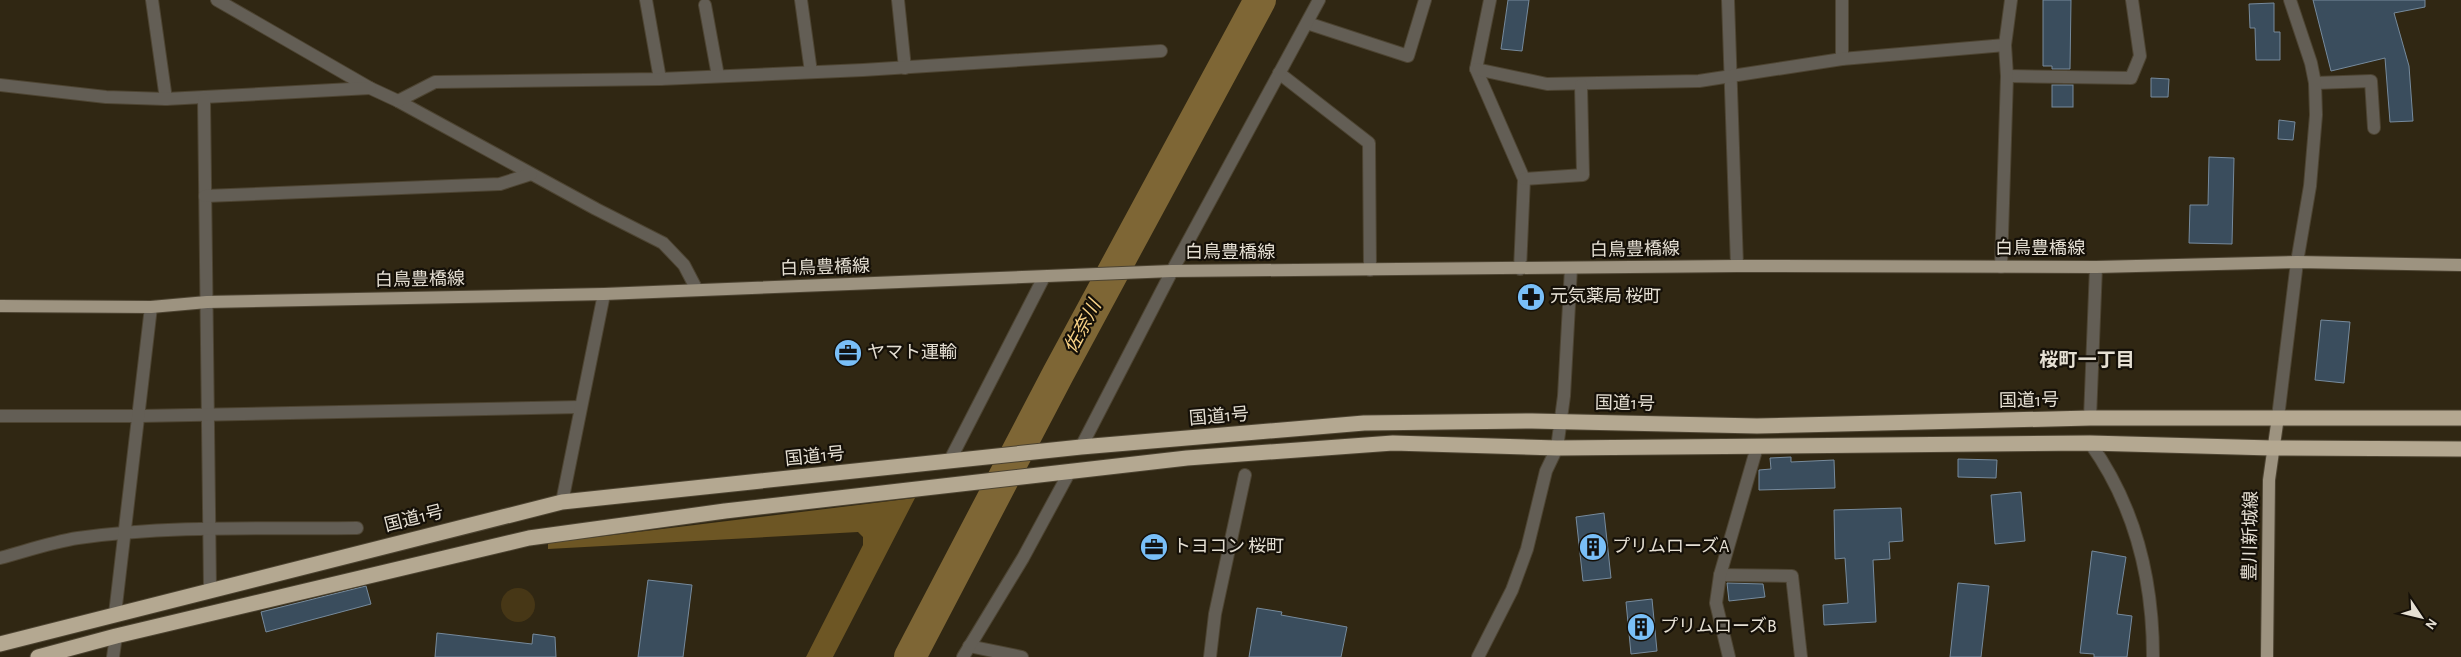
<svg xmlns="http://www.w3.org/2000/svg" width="2461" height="657" font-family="'Alegreya Sans','Noto Sans JP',sans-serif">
<rect width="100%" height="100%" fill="#302713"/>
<!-- green -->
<circle fill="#473716" cx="518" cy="605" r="17"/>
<!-- forest -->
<polygon fill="#6d5624" points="915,498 833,657 806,657 863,545 863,537 858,532 548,549 548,543"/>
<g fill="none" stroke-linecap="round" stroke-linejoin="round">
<!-- river -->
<polyline stroke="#7e6635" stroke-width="32" points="910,657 1058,374 1260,0"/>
</g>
<!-- building -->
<g fill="#3a4d5d" stroke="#768a9c">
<polygon points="1508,0 1529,0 1522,51 1501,49"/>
<polygon points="2043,0 2071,0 2070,69 2052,69 2052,66 2043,66"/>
<polygon points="2313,0 2425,0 2425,7 2394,13 2409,66 2413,121 2390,122 2385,58 2331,71"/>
<polygon points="2274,3 2274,32 2280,32 2280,60 2256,60 2255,28 2250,28 2249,4"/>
<polygon points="2151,78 2169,79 2168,97 2151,97"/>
<rect x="2052" y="85" width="21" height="22"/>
<polygon points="2279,120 2295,122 2293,140 2278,139"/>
<polygon points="2209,157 2234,158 2232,244 2189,243 2190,205 2208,205"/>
<polygon points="2321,320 2350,322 2344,383 2315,380"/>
<polygon points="1791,457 1791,462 1834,460 1835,488 1759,490 1759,470 1771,469 1770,458"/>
<polygon points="1958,459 1997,460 1996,478 1958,477"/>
<polygon points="2021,492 2025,541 1995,544 1991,495"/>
<polygon points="1901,508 1903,541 1889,542 1890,559 1873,560 1876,622 1824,625 1823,605 1848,603 1845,558 1835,559 1834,510"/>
<polygon points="1604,513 1611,578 1583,581 1576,517"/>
<polygon points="2092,551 2126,557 2117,614 2132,616 2127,657 2094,657 2094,654 2080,653"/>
<polygon points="648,580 692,585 683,657 638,657"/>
<polygon points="1727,583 1763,584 1765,597 1729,601"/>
<polygon points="1958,583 1989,586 1981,657 1950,657"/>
<polygon points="366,586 371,604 266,632 261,612"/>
<polygon points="1652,599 1657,651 1631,654 1626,602"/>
<polygon points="1257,608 1282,612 1281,615 1347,627 1341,657 1249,657"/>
<polygon points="437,633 532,644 533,634 555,637 556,657 435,657"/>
</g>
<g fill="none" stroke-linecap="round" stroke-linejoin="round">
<defs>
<g id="minor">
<polyline points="152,0 166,99"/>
<polyline points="217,0 370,88 398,101 596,209 663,243 684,265 697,290"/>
<polyline points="646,0 660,79"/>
<polyline points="801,0 811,72"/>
<polyline points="898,0 905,68"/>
<polyline points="1490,0 1476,69 1524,179 1520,269"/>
<polyline points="1728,0 1737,266"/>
<polyline points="705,5 718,76"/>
<polyline points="1307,23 1408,56 1425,0"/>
<polyline points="1842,59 1842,0"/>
<polyline points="1476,69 1547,84 1699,81 1842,59 2005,45"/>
<polyline points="1279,73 1369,143 1370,270"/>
<polyline points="2007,76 2131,78 2140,56 2132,0"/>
<polyline points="2315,83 2371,81 2374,128"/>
<polyline points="0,85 106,97 166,99 370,88"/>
<polyline points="204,99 210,589"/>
<polyline points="398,101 435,82 660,79 863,70 1161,51"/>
<polyline points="1524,179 1583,175 1581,85"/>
<polyline points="205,196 500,184 531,174"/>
<polyline points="2001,267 2007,76 2005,45 2011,0"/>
<polyline points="0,416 140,416 580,407"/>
<polyline points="2278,417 2297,262 2310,186 2316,115 2315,83 2311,63 2290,0"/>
<polyline points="2090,418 2096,267"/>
<path d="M2090,443C2136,507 2153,579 2153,657"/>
<polyline points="1081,447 1172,271 1319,0"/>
<polyline points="949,462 1044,277"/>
<polyline points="562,502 604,294"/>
<path d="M0,558C26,551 52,542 78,538C170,525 265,529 357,528"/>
<polyline points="1720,575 1792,576 1801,657"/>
<polyline points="115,614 151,307"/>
<polyline points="969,646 1022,657"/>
<polyline points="113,657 116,636"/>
<polyline points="963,657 1023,558 1069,473"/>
<polyline points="1210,657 1215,614 1245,475"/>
<polyline points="1478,657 1512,590 1527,549 1546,471 1557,448 1564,396 1571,268"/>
<polyline points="1729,657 1716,603 1720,575 1757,447"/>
</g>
<g id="major">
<polyline points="0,306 151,307 207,302 604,294 1172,271 1737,266 2096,267 2297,262 2461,265"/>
<polyline points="2267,657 2269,480 2278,417"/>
</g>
<g id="highway">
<polyline points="0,644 562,502 1081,447 1364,423 1532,421 1757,426 2090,418 2461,418"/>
<polyline points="38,657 116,636 529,538 725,511 1187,458 1393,443 1557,448 2090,443 2272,448 2461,449"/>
</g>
</defs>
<!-- minor casing -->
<use href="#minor" stroke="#4d4432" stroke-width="14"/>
<!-- major casing -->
<use href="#major" stroke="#4d4432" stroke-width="14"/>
<!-- highway casing -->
<use href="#highway" stroke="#4d4432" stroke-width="17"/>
<!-- minor -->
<use href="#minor" stroke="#635e55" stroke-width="12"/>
<!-- major -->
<use href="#major" stroke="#9d9380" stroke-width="12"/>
<!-- highway -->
<use href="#highway" stroke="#b4a891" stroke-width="15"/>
</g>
<!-- icons -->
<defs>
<symbol id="pharmacy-disc" viewBox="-11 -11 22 22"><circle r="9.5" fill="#79bff8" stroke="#151008"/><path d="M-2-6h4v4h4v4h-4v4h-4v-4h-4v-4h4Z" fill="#111"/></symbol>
<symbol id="office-disc" viewBox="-11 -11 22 22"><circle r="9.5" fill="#79bff8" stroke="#151008"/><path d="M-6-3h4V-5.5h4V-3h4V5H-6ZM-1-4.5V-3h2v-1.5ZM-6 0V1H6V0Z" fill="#111"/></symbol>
<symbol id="building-disc" viewBox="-11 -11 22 22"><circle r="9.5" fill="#79bff8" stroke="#151008"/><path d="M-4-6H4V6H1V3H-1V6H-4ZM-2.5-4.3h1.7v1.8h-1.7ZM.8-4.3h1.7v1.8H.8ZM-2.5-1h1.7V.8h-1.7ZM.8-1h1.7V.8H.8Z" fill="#111"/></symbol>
</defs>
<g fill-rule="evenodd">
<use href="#pharmacy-disc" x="1515" y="281" width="32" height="32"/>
<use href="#office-disc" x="832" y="337" width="32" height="32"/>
<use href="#office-disc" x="1138" y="531" width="32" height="32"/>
<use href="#building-disc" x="1577" y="531" width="32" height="32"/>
<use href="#building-disc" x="1625" y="611" width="32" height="32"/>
</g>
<g text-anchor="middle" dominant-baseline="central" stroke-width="4.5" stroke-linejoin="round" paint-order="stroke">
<!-- street labels -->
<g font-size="18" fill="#e5dfd3" stroke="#151008">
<text x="2040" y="249">白鳥豊橋線</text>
<text transform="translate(1635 250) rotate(-1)">白鳥豊橋線</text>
<text x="1230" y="253">白鳥豊橋線</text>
<text transform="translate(825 268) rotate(-2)">白鳥豊橋線</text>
<text transform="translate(420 280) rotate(-1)">白鳥豊橋線</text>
<text transform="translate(2029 401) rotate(-1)">国道1号</text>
<text transform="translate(1625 404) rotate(1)">国道1号</text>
<text transform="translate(1219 417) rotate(-5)">国道1号</text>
<text transform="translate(815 457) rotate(-6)">国道1号</text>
<text transform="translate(414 519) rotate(-14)">国道1号</text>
<text transform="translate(2251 536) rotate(-89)">豊川新城線</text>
</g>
<!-- poi labels -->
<g font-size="18" fill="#e5dfd3" stroke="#151008" text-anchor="start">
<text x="1550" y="297">元気薬局 桜町</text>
<text x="867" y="353">ヤマト運輸</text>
<text x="1173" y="547">トヨコン 桜町</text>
<text x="1612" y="547">プリムローズA</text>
<text x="1660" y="627">プリムローズB</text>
</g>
<!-- water labels -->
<g font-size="19" font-style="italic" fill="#f8d286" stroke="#151008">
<text transform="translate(1083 327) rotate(-62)">佐奈川</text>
</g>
<!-- neighbourhood labels -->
<g font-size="19" font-weight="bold" fill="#e5dfd3" stroke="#151008">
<text x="2087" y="360">桜町一丁目</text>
</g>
</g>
<!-- north arrow -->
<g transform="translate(2421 617) rotate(125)" stroke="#151008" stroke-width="4" paint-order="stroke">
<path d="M0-4L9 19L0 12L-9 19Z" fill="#e5dfd3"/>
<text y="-8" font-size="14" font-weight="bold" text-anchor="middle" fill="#e5dfd3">N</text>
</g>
</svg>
